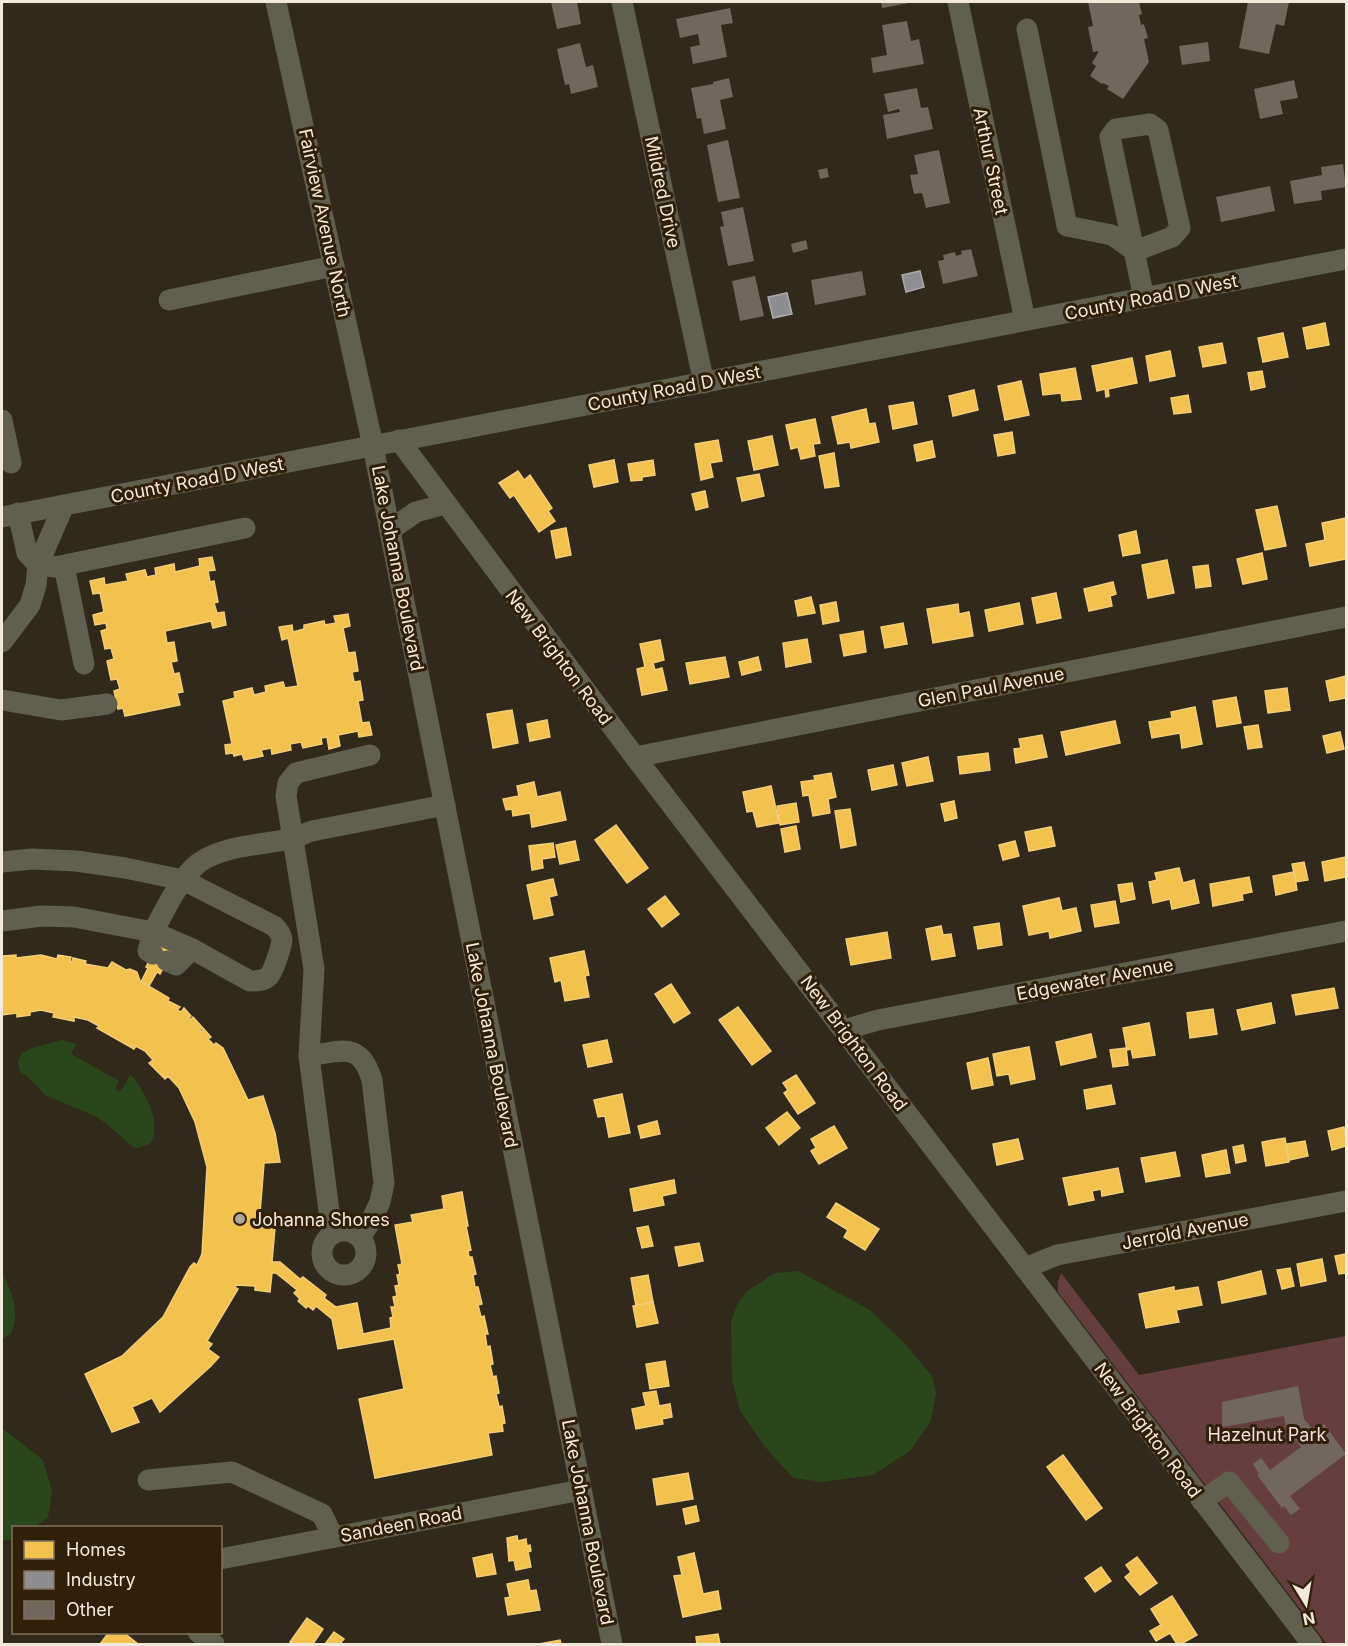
<svg xmlns="http://www.w3.org/2000/svg" width="1348" height="1646" font-family="Inter,sans-serif">
<rect width="100%" height="100%" fill="#31291c"/>
<!-- green -->
<polygon fill="#673e40" points="1061,1273 1139,1375 1346,1336 1346,1644 1327,1644 1058,1292 1058,1282"/>
<!-- water -->
<g fill="#29471a">
<path d="M62,1040L76,1044L71,1054L119,1081L115,1089L120,1092L130,1075L134,1078C146,1096 162,1122 151,1143L139,1148L133,1147L107,1124L95,1116L45,1095L28,1077L20,1072L18,1062L22,1053L32,1048Z"/>
<path d="M2,1270C11,1293 21,1309 11,1334L2,1339Z"/>
<polygon points="798,1271 870,1310 906,1345 932,1376 936,1393 931,1421 910,1451 873,1475 823,1482 793,1478 766,1448 740,1411 732,1380 731,1322 737,1305 746,1292 775,1273"/>
<polygon points="2,1428 43,1460 52,1491 48,1518 34,1527 14,1528 13,1540 2,1541"/>
</g>
<!-- homes -->
<g fill="#f2c14e" stroke="#f2cd78" stroke-width="1.5">
<polygon points="1325,323 1329,345 1307,349 1303,328"/>
<polygon points="1283,333 1288,357 1263,362 1258,338"/>
<polygon points="1222,343 1226,363 1203,367 1199,347"/>
<polygon points="1170,351 1175,376 1150,381 1146,356"/>
<polygon points="1132,358 1137,383 1108,389 1109,396 1106,397 1105,389 1097,391 1092,366"/>
<polygon points="1075,368 1081,399 1062,401 1061,393 1043,395 1040,374"/>
<polygon points="1262,371 1265,387 1251,390 1248,373"/>
<polygon points="1021,381 1029,415 1005,420 998,386"/>
<polygon points="974,390 978,410 953,416 949,396"/>
<polygon points="1188,395 1191,412 1174,414 1171,398"/>
<polygon points="913,402 917,424 893,429 889,406"/>
<polygon points="866,409 869,424 875,423 879,442 851,448 850,442 838,444 832,417"/>
<polygon points="815,419 820,443 813,444 815,456 801,459 798,447 791,449 786,425"/>
<polygon points="1012,432 1015,453 998,456 994,435"/>
<polygon points="772,436 778,465 754,470 748,441"/>
<polygon points="718,440 722,461 710,463 713,477 701,480 695,444"/>
<polygon points="932,441 935,457 917,461 914,445"/>
<polygon points="834,453 839,486 825,488 819,456"/>
<polygon points="614,460 618,482 594,487 589,465"/>
<polygon points="653,460 655,475 642,477 642,480 631,481 628,464"/>
<polygon points="518,471 524,480 530,475 552,508 548,511 555,521 539,532 514,495 510,498 499,483"/>
<polygon points="759,474 764,496 742,501 737,478"/>
<polygon points="705,491 708,507 696,510 692,494"/>
<polygon points="1277,506 1286,546 1265,550 1256,510"/>
<polygon points="1346,518 1346,559 1310,566 1306,544 1325,540 1322,523"/>
<polygon points="566,528 571,555 556,558 551,531"/>
<polygon points="1136,531 1140,553 1123,556 1119,535"/>
<polygon points="1262,553 1267,579 1243,584 1237,559"/>
<polygon points="212,557 215,570 208,571 210,582 214,581 218,602 214,603 217,613 224,612 226,625 213,628 211,621 165,631 167,643 174,642 177,661 171,662 174,674 179,673 183,692 177,693 180,705 125,716 123,708 118,709 114,691 120,689 117,679 111,680 107,661 114,659 111,648 105,649 101,631 107,629 106,623 95,625 93,615 104,612 100,593 93,594 90,581 104,578 105,585 128,581 126,574 145,570 147,577 156,575 155,568 174,564 175,572 200,566 199,559"/>
<polygon points="1167,560 1174,593 1148,598 1142,565"/>
<polygon points="1208,565 1211,586 1196,588 1193,567"/>
<polygon points="1113,582 1116,594 1110,596 1112,606 1089,611 1084,589"/>
<polygon points="1056,593 1061,618 1037,623 1032,598"/>
<polygon points="811,597 815,613 798,616 795,601"/>
<polygon points="836,602 839,621 823,624 820,605"/>
<polygon points="1019,603 1023,624 989,631 985,610"/>
<polygon points="958,604 959,614 969,612 973,636 933,643 927,609"/>
<polygon points="348,614 350,626 343,628 348,653 355,652 358,671 352,672 354,682 360,681 363,700 358,701 362,723 369,722 372,735 359,737 358,731 338,735 340,746 329,749 327,737 321,738 322,744 303,748 301,742 290,744 291,750 272,754 271,748 261,750 263,756 244,760 242,754 234,756 233,753 226,754 225,745 232,744 223,701 235,698 234,692 252,688 254,695 266,692 265,686 283,682 285,688 298,686 288,638 282,640 279,627 292,625 293,632 304,629 304,625 324,621 325,625 336,623 334,616"/>
<polygon points="903,623 907,644 885,648 881,627"/>
<polygon points="863,631 866,652 844,656 840,635"/>
<polygon points="807,639 811,662 786,667 783,643"/>
<polygon points="660,640 664,660 653,663 655,670 662,668 667,690 642,695 637,669 645,667 640,644"/>
<polygon points="725,657 729,677 690,684 686,663"/>
<polygon points="758,657 761,670 742,675 739,662"/>
<polygon points="1346,676 1346,698 1330,701 1326,681"/>
<polygon points="1287,688 1290,710 1268,713 1265,691"/>
<polygon points="1236,697 1241,723 1217,727 1213,701"/>
<polygon points="1195,707 1202,744 1182,748 1180,733 1152,738 1149,722 1172,718 1171,712"/>
<polygon points="512,710 518,743 493,748 487,714"/>
<polygon points="547,720 550,737 530,741 527,724"/>
<polygon points="1115,721 1120,743 1066,755 1061,732"/>
<polygon points="1258,725 1262,747 1248,749 1244,727"/>
<polygon points="1340,732 1344,749 1327,753 1323,736"/>
<polygon points="1042,735 1047,757 1016,763 1014,749 1021,748 1019,739"/>
<polygon points="988,753 990,770 960,774 958,757"/>
<polygon points="928,757 933,781 907,786 902,763"/>
<polygon points="893,765 897,785 872,790 868,770"/>
<polygon points="831,773 836,797 828,799 830,813 813,816 809,795 803,796 801,782 815,780 814,776"/>
<polygon points="534,782 537,797 560,792 566,820 532,827 530,813 513,816 512,809 506,810 503,799 519,796 517,786"/>
<polygon points="771,786 779,823 757,827 753,811 747,812 743,792"/>
<polygon points="954,801 957,818 945,821 941,804"/>
<polygon points="796,803 799,822 780,825 777,806"/>
<polygon points="850,809 856,845 841,848 835,811"/>
<polygon points="616,825 648,868 627,883 595,840"/>
<polygon points="796,826 800,849 785,852 781,829"/>
<polygon points="1051,827 1055,846 1029,851 1025,832"/>
<polygon points="575,841 579,860 560,864 556,845"/>
<polygon points="1015,841 1019,856 1003,860 999,845"/>
<polygon points="553,843 555,857 542,859 543,868 532,870 529,846"/>
<polygon points="1346,857 1346,877 1325,881 1322,862"/>
<polygon points="1304,862 1308,880 1296,882 1292,864"/>
<polygon points="1179,868 1183,883 1194,880 1199,903 1172,909 1170,899 1153,903 1149,882 1157,880 1155,873"/>
<polygon points="1294,872 1297,890 1276,895 1273,876"/>
<polygon points="1249,877 1252,892 1242,894 1243,900 1213,906 1210,884"/>
<polygon points="553,879 557,895 549,897 553,915 534,919 527,885"/>
<polygon points="1132,883 1135,899 1121,902 1118,885"/>
<polygon points="665,896 679,914 662,927 648,909"/>
<polygon points="1059,898 1062,911 1076,908 1081,931 1050,938 1049,931 1029,935 1023,906"/>
<polygon points="1115,901 1119,923 1095,927 1091,905"/>
<polygon points="999,923 1002,945 978,949 974,927"/>
<polygon points="941,926 943,935 951,934 955,956 932,960 926,929"/>
<polygon points="887,932 891,958 851,965 846,939"/>
<polygon points="159,943 173,951 160,974 157,972 149,986 141,982 148,968 146,967"/>
<polygon points="584,951 589,975 585,976 589,997 565,1001 561,980 555,982 550,958"/>
<polygon points="16,955 16,958 41,955 57,959 58,955 71,957 70,961 72,962 73,958 86,961 85,964 108,968 112,962 126,970 130,969 137,972 140,981 169,998 168,1001 180,1007 177,1010 181,1012 184,1008 191,1016 189,1018 190,1020 193,1017 203,1028 200,1030 201,1032 204,1029 211,1037 208,1039 214,1045 216,1043 223,1048 248,1100 263,1096 275,1133 280,1162 264,1163 260,1213 261,1215 276,1216 272,1262 280,1262 300,1279 303,1277 326,1295 324,1298 336,1307 357,1303 363,1334 391,1328 390,1318 393,1317 391,1307 395,1307 393,1297 397,1296 395,1286 399,1285 397,1275 400,1274 398,1265 402,1264 395,1225 413,1222 411,1215 444,1209 442,1196 462,1192 468,1226 466,1226 471,1250 468,1251 469,1257 472,1257 476,1274 473,1275 475,1287 478,1287 482,1304 478,1305 481,1317 484,1316 488,1334 485,1334 487,1347 490,1346 493,1364 490,1365 493,1377 496,1376 499,1393 496,1394 499,1407 502,1406 505,1423 502,1424 503,1431 488,1433 492,1455 375,1478 359,1399 404,1389 394,1339 338,1349 332,1319 316,1306 313,1310 308,1306 306,1308 298,1301 300,1299 294,1293 297,1290 276,1273 272,1273 270,1292 255,1290 255,1286 236,1285 235,1287 238,1289 207,1341 212,1344 208,1349 219,1357 211,1366 160,1412 152,1398 132,1407 139,1422 112,1432 85,1374 122,1356 163,1317 190,1267 194,1263 197,1265 202,1254 207,1167 195,1122 179,1088 168,1076 165,1079 149,1063 153,1060 145,1051 136,1046 134,1049 97,1028 99,1026 88,1020 74,1017 74,1021 53,1017 54,1013 41,1010 30,1012 30,1015 17,1017 17,1013 2,1015 2,960 3,960 3,956"/>
<polygon points="671,984 690,1013 674,1023 655,994"/>
<polygon points="1334,988 1338,1008 1296,1015 1292,995"/>
<polygon points="1271,1003 1275,1023 1242,1030 1237,1010"/>
<polygon points="738,1007 771,1051 752,1065 719,1020"/>
<polygon points="1213,1009 1217,1034 1190,1038 1187,1013"/>
<polygon points="1149,1023 1155,1055 1133,1058 1131,1049 1127,1050 1123,1028"/>
<polygon points="1091,1034 1096,1057 1061,1065 1056,1042"/>
<polygon points="607,1040 612,1062 588,1067 583,1045"/>
<polygon points="1029,1047 1035,1079 1011,1084 1009,1074 997,1076 993,1054"/>
<polygon points="1126,1048 1128,1065 1113,1067 1110,1050"/>
<polygon points="988,1058 993,1085 972,1089 967,1063"/>
<polygon points="796,1075 815,1103 798,1114 784,1093 788,1090 783,1083"/>
<polygon points="1111,1085 1115,1104 1087,1109 1084,1090"/>
<polygon points="622,1094 630,1133 609,1137 605,1116 598,1117 594,1100"/>
<polygon points="787,1112 800,1128 779,1145 766,1128"/>
<polygon points="657,1121 660,1134 641,1138 638,1126"/>
<polygon points="834,1126 847,1148 819,1164 811,1151 816,1148 811,1139"/>
<polygon points="1344,1127 1346,1146 1332,1150 1328,1131"/>
<polygon points="1285,1138 1289,1162 1266,1166 1262,1142"/>
<polygon points="1018,1139 1023,1159 997,1165 993,1144"/>
<polygon points="1305,1141 1308,1156 1289,1160 1286,1144"/>
<polygon points="1243,1145 1246,1161 1236,1163 1233,1147"/>
<polygon points="1226,1150 1230,1173 1206,1177 1202,1155"/>
<polygon points="1175,1152 1180,1176 1146,1182 1141,1158"/>
<polygon points="1118,1168 1123,1192 1102,1196 1101,1189 1092,1191 1094,1200 1069,1205 1063,1178"/>
<polygon points="674,1180 676,1193 662,1196 664,1205 634,1211 630,1189"/>
<polygon points="836,1203 879,1229 865,1250 844,1237 848,1230 827,1217"/>
<polygon points="648,1226 653,1246 642,1248 637,1228"/>
<polygon points="699,1243 703,1261 679,1266 675,1247"/>
<polygon points="1346,1254 1346,1273 1339,1274 1335,1256"/>
<polygon points="1322,1259 1326,1281 1301,1286 1297,1264"/>
<polygon points="1290,1268 1294,1286 1282,1289 1277,1270"/>
<polygon points="1261,1271 1266,1294 1222,1303 1218,1282"/>
<polygon points="648,1275 653,1302 636,1306 631,1278"/>
<polygon points="1174,1287 1174,1291 1198,1287 1202,1305 1176,1310 1179,1322 1146,1328 1139,1294"/>
<polygon points="653,1302 658,1323 637,1327 633,1306"/>
<polygon points="665,1361 669,1386 650,1389 646,1364"/>
<polygon points="656,1391 659,1406 670,1404 672,1417 662,1419 663,1424 636,1429 632,1409 646,1406 643,1393"/>
<polygon points="1063,1455 1102,1508 1086,1520 1047,1467"/>
<polygon points="688,1473 693,1499 657,1505 653,1479"/>
<polygon points="696,1506 699,1521 686,1524 683,1509"/>
<polygon points="517,1536 518,1541 526,1539 527,1546 530,1545 531,1551 528,1552 531,1567 516,1570 514,1560 509,1561 507,1538"/>
<polygon points="694,1553 703,1594 718,1591 721,1609 683,1617 674,1576 682,1575 678,1557"/>
<polygon points="492,1554 496,1574 477,1577 473,1558"/>
<polygon points="1137,1557 1157,1583 1140,1595 1125,1577 1131,1572 1126,1565"/>
<polygon points="1101,1567 1111,1581 1095,1592 1085,1578"/>
<polygon points="528,1580 530,1591 536,1590 540,1610 508,1615 505,1598 510,1597 507,1584"/>
<polygon points="1172,1596 1197,1635 1181,1644 1177,1644 1170,1633 1156,1641 1150,1631 1161,1625 1151,1609"/>
<polygon points="307,1618 323,1629 313,1644 294,1644 290,1642"/>
<polygon points="109,1632 123,1632 138,1644 100,1644"/>
<polygon points="334,1632 344,1639 340,1644 325,1644"/>
<polygon points="718,1634 720,1644 697,1644 696,1637"/>
<polygon points="560,1640 561,1644 539,1644"/>
</g>
<!-- industry -->
<g fill="#8d8d92" stroke="#aca9a8" stroke-width="1.5">
<polygon points="920,271 924,287 906,292 902,275"/>
<polygon points="787,293 792,314 773,318 768,297"/>
</g>
<!-- building -->
<g fill="#71675f">
<polygon points="551,2 577,2 581,24 557,29"/>
<polygon points="881,2 909,2 909,3 882,8"/>
<polygon points="1088,2 1139,2 1142,14 1139,15 1141,25 1144,24 1148,38 1144,39 1149,62 1123,99 1107,89 1109,86 1103,83 1102,84 1090,76 1096,66 1092,63 1098,53 1098,51 1093,52 1088,27 1093,26"/>
<polygon points="1248,2 1289,2 1284,26 1276,24 1269,54 1239,48"/>
<polygon points="730,8 733,23 721,25 727,57 693,64 690,47 700,45 698,34 680,38 676,19"/>
<polygon points="907,21 911,41 919,39 924,64 873,73 871,58 887,55 882,25"/>
<polygon points="1208,42 1210,61 1182,65 1179,46"/>
<polygon points="580,43 586,67 593,65 598,87 571,94 569,84 565,85 557,49"/>
<polygon points="729,78 733,97 720,100 726,129 704,134 701,118 697,119 691,88 713,84 713,82"/>
<polygon points="1294,80 1298,98 1280,101 1283,114 1260,119 1254,89"/>
<polygon points="917,88 921,108 928,107 933,129 887,139 883,115 900,112 899,109 888,112 884,94"/>
<polygon points="728,140 740,198 718,202 707,145"/>
<polygon points="939,150 950,203 926,208 922,193 914,194 910,175 918,174 914,155"/>
<polygon points="1343,164 1346,187 1321,191 1322,200 1294,204 1290,181 1322,175 1321,167"/>
<polygon points="827,168 829,177 820,179 818,170"/>
<polygon points="1270,186 1275,211 1221,222 1216,197"/>
<polygon points="743,207 754,261 728,266 720,227 724,226 721,212"/>
<polygon points="806,240 808,249 793,253 791,244"/>
<polygon points="971,249 978,276 943,284 938,261 944,260 943,255 955,252 956,256 962,254 961,251"/>
<polygon points="862,271 866,295 815,305 811,280"/>
<polygon points="755,276 764,316 740,321 732,281"/>
<polygon points="1298,1386 1304,1419 1314,1431 1324,1424 1346,1454 1290,1496 1300,1509 1291,1515 1284,1506 1282,1508 1257,1475 1259,1474 1253,1464 1261,1458 1270,1470 1301,1447 1286,1428 1284,1416 1222,1427 1222,1402"/>
</g>
<g fill="none" stroke-linecap="round" stroke-linejoin="round">
<!-- minor -->
<g stroke="#615f50" stroke-width="21">
<polyline points="276,2 373,446 612,1644"/>
<polyline points="622,2 704,383"/>
<polyline points="958,2 1025,320"/>
<polyline points="1027,29 1067,226 1112,235 1135,251"/>
<polyline points="1135,251 1172,237 1180,228 1158,130 1150,124 1116,129 1110,137 1144,298"/>
<polyline points="169,300 334,266"/>
<polyline points="2,420 11,463"/>
<polyline points="399,440 635,757 1312,1644"/>
<polyline points="18,513 27,553 38,565 55,567 245,528"/>
<polyline points="2,517 1346,259"/>
<polyline points="390,530 416,512 445,504"/>
<polyline points="64,566 84,664"/>
<polyline points="2,642 30,605 36,585 38,565 64,505"/>
<polyline points="2,700 61,710 107,704"/>
<polyline points="635,757 1346,617"/>
<path d="M2,862L32,859L76,861L125,868L183,880L274,926C278,930 281,934 282,939C282,946 273,972 269,976C264,981 256,981 250,981L192,949L153,932C165,910 176,886 193,868C214,846 261,845 290,839C298,837 305,833 312,831L445,805"/>
<polyline points="2,921 42,916 74,917 153,932 148,951 153,954"/>
<polyline points="167,961 176,965 192,949"/>
<polyline points="844,1030 878,1020 1346,931"/>
<path d="M309,1056C342,1051 360,1041 372,1080L384,1183L380,1202L371,1221L360,1237"/>
<circle cx="344" cy="1253" r="22"/>
<polyline points="332,1234 309,1056 314,969 286,796 288,783 296,773 370,755"/>
<polyline points="1025,1268 1057,1255 1346,1201"/>
<polyline points="148,1480 232,1472 322,1514 333,1537"/>
<polyline points="1202,1501 1229,1482 1279,1543"/>
<polyline points="220,1559 581,1490"/>
<polyline points="198,1632 214,1644"/>
</g>
</g>
<!-- markers -->
<circle fill="#afa698" stroke="#302009" stroke-width="2" cx="240" cy="1219" r="6"/>
<g text-anchor="middle" dominant-baseline="central" stroke-width="6" stroke-linejoin="round" paint-order="stroke">
<!-- street labels -->
<g font-size="18" fill="#f3e9db" stroke="#302009">
<text transform="translate(991 161) rotate(78)">Arthur Street</text>
<text transform="translate(663 192) rotate(78)">Mildred Drive</text>
<text transform="translate(325 223) rotate(78)">Fairview Avenue North</text>
<text transform="translate(1151 297) rotate(-11)">County Road D West</text>
<text transform="translate(674 388) rotate(-11)">County Road D West</text>
<text transform="translate(197 480) rotate(-11)">County Road D West</text>
<text transform="translate(398 568) rotate(79)">Lake Johanna Boulevard</text>
<text transform="translate(559 657) rotate(53)">New Brighton Road</text>
<text transform="translate(991 687) rotate(-11)">Glen Paul Avenue</text>
<text transform="translate(1095 979) rotate(-11)">Edgewater Avenue</text>
<text transform="translate(854 1043) rotate(53)">New Brighton Road</text>
<text transform="translate(492 1045) rotate(79)">Lake Johanna Boulevard</text>
<text transform="translate(1185 1231) rotate(-11)">Jerrold Avenue</text>
<text transform="translate(1148 1430) rotate(53)">New Brighton Road</text>
<text transform="translate(588 1522) rotate(79)">Lake Johanna Boulevard</text>
<text transform="translate(401 1524) rotate(-11)">Sandeen Road</text>
</g>
<!-- poi labels -->
<g font-size="18" fill="#f3e9db" stroke="#302009" text-anchor="start">
<text x="252" y="1219">Johanna Shores</text>
</g>
<!-- park labels -->
<g font-size="18" fill="#f2dddf" stroke="#302009">
<text x="1267" y="1434">Hazelnut Park</text>
</g>
</g>
<!-- border -->
<rect width="1348" height="1646" fill="none" stroke="#f3e9db" stroke-width="6"/>
<!-- legend -->
<rect x="12" y="1526" width="210" height="108" fill="#302009" stroke="#7e705d" stroke-width="1.5"/>
<rect x="24" y="1541" width="30" height="18" fill="#f2c14e" stroke="#7e705d" stroke-width="1.5"/>
<text x="66" y="1556" font-size="18" fill="#f3e9db">Homes</text>
<rect x="24" y="1571" width="30" height="18" fill="#8d8d92" stroke="#7e705d" stroke-width="1.5"/>
<text x="66" y="1586" font-size="18" fill="#f3e9db">Industry</text>
<rect x="24" y="1601" width="30" height="18" fill="#71675f" stroke="#7e705d" stroke-width="1.5"/>
<text x="66" y="1616" font-size="18" fill="#f3e9db">Other</text>
<!-- north arrow -->
<g transform="translate(1306 1604) rotate(169)" stroke="#302009" stroke-width="4.5" paint-order="stroke">
<path d="M0-4.5L10 22L0 15L-10 22Z" fill="#f3e9db"/>
<text y="-9" font-size="16" font-weight="bold" text-anchor="middle" fill="#f3e9db">N</text>
</g>
</svg>
